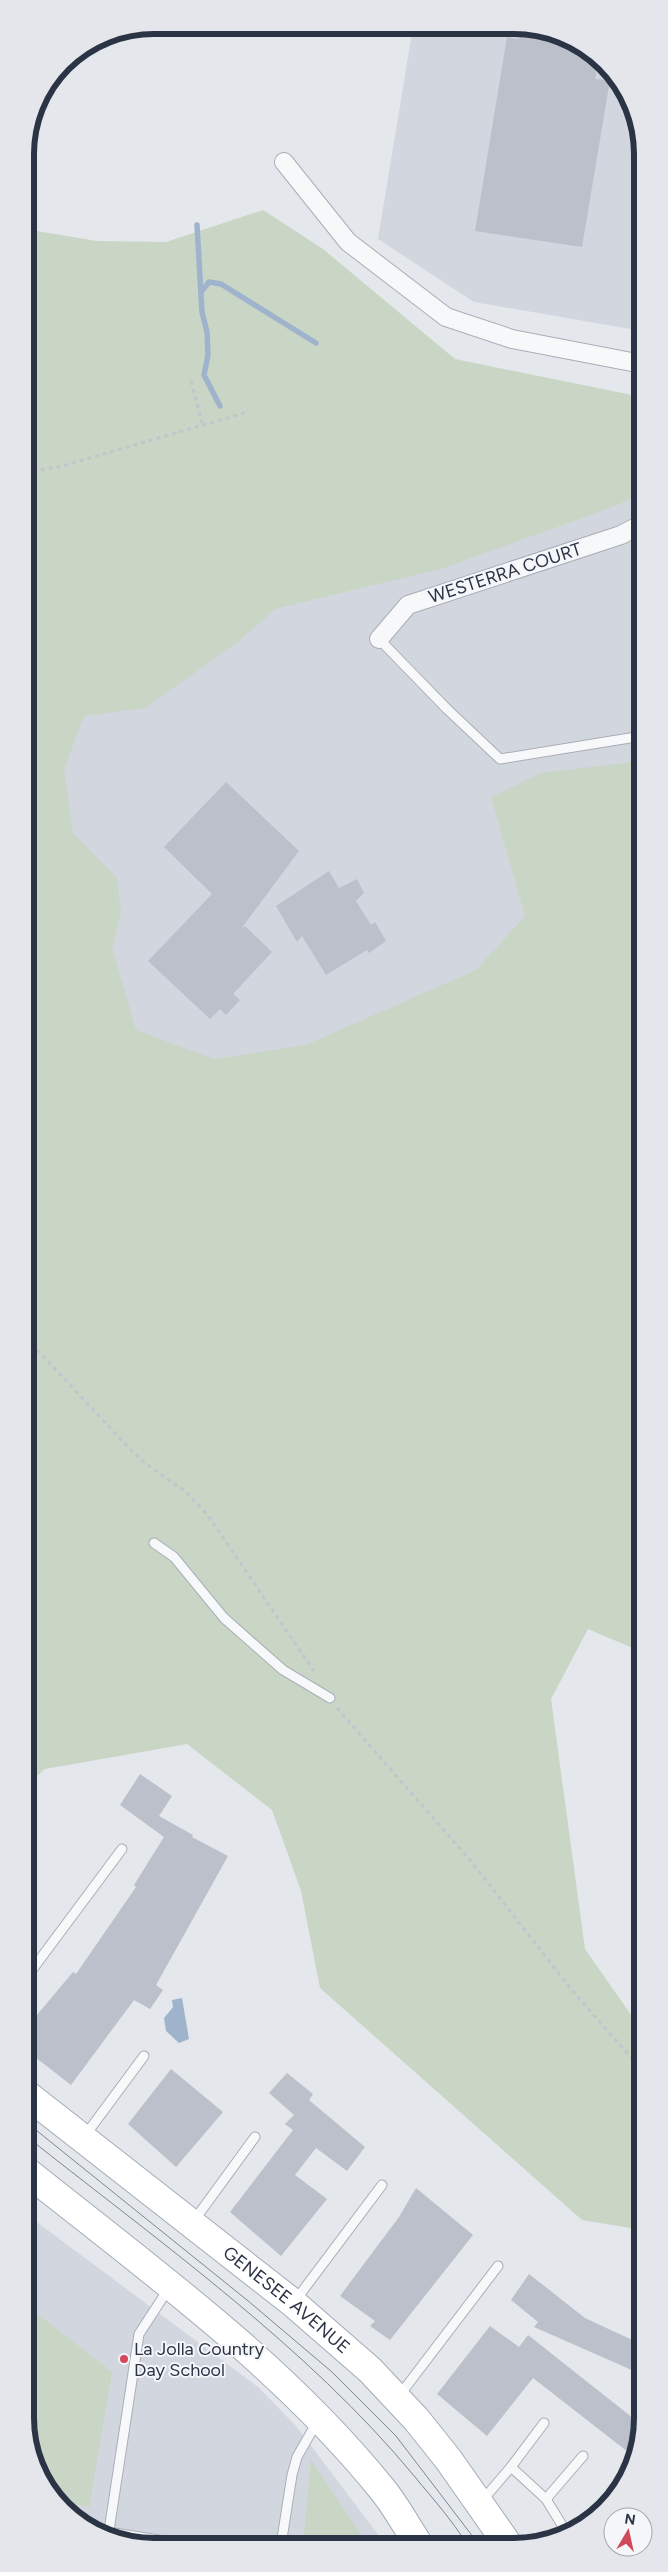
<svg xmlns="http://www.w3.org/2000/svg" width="668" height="2572" font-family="Figtree,sans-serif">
<rect width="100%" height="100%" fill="#e4e7ec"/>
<!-- built -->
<g fill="#d2d6de">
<polygon points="413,27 540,28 605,63 630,97 642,137 642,331 474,302 378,239"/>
<polygon points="642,440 642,817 548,955 448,1050 114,1090 46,702"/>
<polygon points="26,2214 258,2387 296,2426 386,2545 128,2544 90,2530 57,2503 26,2435"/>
</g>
<!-- green -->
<g fill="#c9d6c5">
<polygon points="263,210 323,249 455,359 642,397 642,493 615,506 444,568 275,609 238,642 145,708 84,716 64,769 73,833 117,878 121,913 112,948 136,1030 214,1059 306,1045 476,970 525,916 491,797 540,773 642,761 642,1652 588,1629 551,1699 585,1949 643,2032 643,2230 582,2220 320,1988 301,1891 272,1810 187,1744 45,1769 26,1785 25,229 97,241 166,242"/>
<polygon points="26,2305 112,2372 89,2507 56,2501 26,2435"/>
<polygon points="311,2460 368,2545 303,2545"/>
</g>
<!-- water -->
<polygon fill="#9fb4cc" points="182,1998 189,2039 179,2043 166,2031 164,2018 173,2007 172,2000"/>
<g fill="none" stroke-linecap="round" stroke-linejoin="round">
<!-- stream -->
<g stroke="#9fb4cc" stroke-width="5.5">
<polyline points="197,225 202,312 207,332 208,355 204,375 220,406"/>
<polyline points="201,292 209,282 221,284 316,343"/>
</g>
</g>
<!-- building -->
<g fill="#bbc0ca">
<polygon points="520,27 540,28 585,52 584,61 598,64 595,79 610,80 582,247 475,231 507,37 519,39"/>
<polygon points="226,782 299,851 241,929 245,926 272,952 233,994 240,1000 226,1015 220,1009 210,1019 148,961 212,894 164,847"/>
<polygon points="329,871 339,888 357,879 364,893 356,901 371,925 375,922 386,941 369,953 367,950 326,975 302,936 297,942 276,906"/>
<polygon points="140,1774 172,1796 159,1816 193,1835 192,1837 228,1856 156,1985 163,1990 150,2009 134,2000 71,2085 26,2050 26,2028 73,1972 76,1974 136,1887 134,1885 164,1837 120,1805"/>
<polygon points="171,2069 223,2112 176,2167 128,2124"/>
<polygon points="287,2073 313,2094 309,2100 365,2147 347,2171 316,2148 295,2175 327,2199 281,2256 230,2212 293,2130 285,2124 294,2115 269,2093"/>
<polygon points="416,2188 473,2235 390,2340 370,2326 375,2321 340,2296 399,2217"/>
<polygon points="529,2274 585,2318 643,2345 643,2375 534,2327 538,2322 511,2300"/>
<polygon points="490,2326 519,2347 528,2335 643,2426 641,2436 628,2452 533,2378 487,2436 437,2394"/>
</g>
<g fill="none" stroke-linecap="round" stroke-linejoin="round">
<defs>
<g id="lane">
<polyline points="379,639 447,709 500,759 642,736"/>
<polyline points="154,1543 174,1557 224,1618 283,1670 330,1698"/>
<polyline points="26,1978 122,1849"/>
<polyline points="84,2137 144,2056"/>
<polyline points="193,2222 255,2137"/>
<polyline points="295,2301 382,2185"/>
<polyline points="399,2396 498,2266"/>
<polyline points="511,2467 544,2423"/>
<polyline points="546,2499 583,2456"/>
<polyline points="481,2502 511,2467 546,2499 568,2535"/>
<polyline points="108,2532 190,2545"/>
<polyline points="108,2537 139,2334 169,2288"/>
<polyline points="281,2545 292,2475 297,2457 317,2422"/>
</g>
<g id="street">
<polyline points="284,162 348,242 446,317 512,339 642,364"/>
<polyline points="379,639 408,605 621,535 642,524"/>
</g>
<g id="primary">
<path id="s1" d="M26,2094L293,2303L370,2370L416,2419L448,2459L509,2546"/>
<path d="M26,2171C150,2270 282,2365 382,2489C396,2506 407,2527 419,2545"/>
</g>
</defs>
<!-- lane casing -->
<use href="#lane" stroke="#a9aeb7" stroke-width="11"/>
<!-- street casing -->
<use href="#street" stroke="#a9aeb7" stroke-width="20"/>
<!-- primary casing -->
<use href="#primary" stroke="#a3abb8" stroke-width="30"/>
<!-- path -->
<g stroke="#c2c5cb" stroke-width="3" stroke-dasharray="4 4" stroke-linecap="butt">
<polyline points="191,381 203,426"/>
<polyline points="25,473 62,466 248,412"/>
<polyline points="26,1338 130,1449 150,1467 186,1492 207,1514 314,1671"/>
<polyline points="337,1708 470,1860 575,1994 643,2071"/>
</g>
<!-- lane -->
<use href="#lane" stroke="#f7f8fa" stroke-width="9"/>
<!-- street -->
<use href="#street" stroke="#f7f8fa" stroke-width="18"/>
<!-- primary -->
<use href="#primary" stroke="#fff" stroke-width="28"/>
<!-- tram -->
<g stroke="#7d8696" stroke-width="1">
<polyline points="26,2122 247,2300 332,2372 396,2436 480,2546"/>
<path d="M26,2136C158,2241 308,2347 415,2477C433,2499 453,2521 468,2546"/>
</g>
</g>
<!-- markers -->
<circle fill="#d1495b" stroke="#f4f6f9" stroke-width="2" cx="124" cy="2359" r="5"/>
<g text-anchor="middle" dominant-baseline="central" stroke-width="4" stroke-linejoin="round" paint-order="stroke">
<!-- street labels -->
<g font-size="18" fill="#2b3445" stroke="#f4f6f9">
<text transform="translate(505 573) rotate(-18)">WESTERRA COURT</text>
<text stroke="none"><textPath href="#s1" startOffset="332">GENESEE AVENUE</textPath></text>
</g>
<!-- poi labels -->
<g font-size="18" fill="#2b3445" stroke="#f4f6f9" text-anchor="start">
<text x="134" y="2349">La Jolla Country<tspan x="134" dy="21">Day School</tspan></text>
</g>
</g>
<!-- crop -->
<path d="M0 0H668V2572H0ZM154 34H514A120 120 0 0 1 634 154V2418A120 120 0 0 1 514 2538H154A120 120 0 0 1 34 2418V154A120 120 0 0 1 154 34Z" fill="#e4e6eb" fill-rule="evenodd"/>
<path fill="none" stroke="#2b3445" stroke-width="6" d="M154 34H514A120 120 0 0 1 634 154V2418A120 120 0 0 1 514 2538H154A120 120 0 0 1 34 2418V154A120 120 0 0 1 154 34Z"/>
<!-- north arrow -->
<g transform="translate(628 2532) rotate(9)"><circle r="24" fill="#f4f6f9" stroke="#a4a8b1"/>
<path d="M0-4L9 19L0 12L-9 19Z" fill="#d1495b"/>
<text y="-8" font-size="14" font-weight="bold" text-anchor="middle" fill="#2b3445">N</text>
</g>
</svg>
